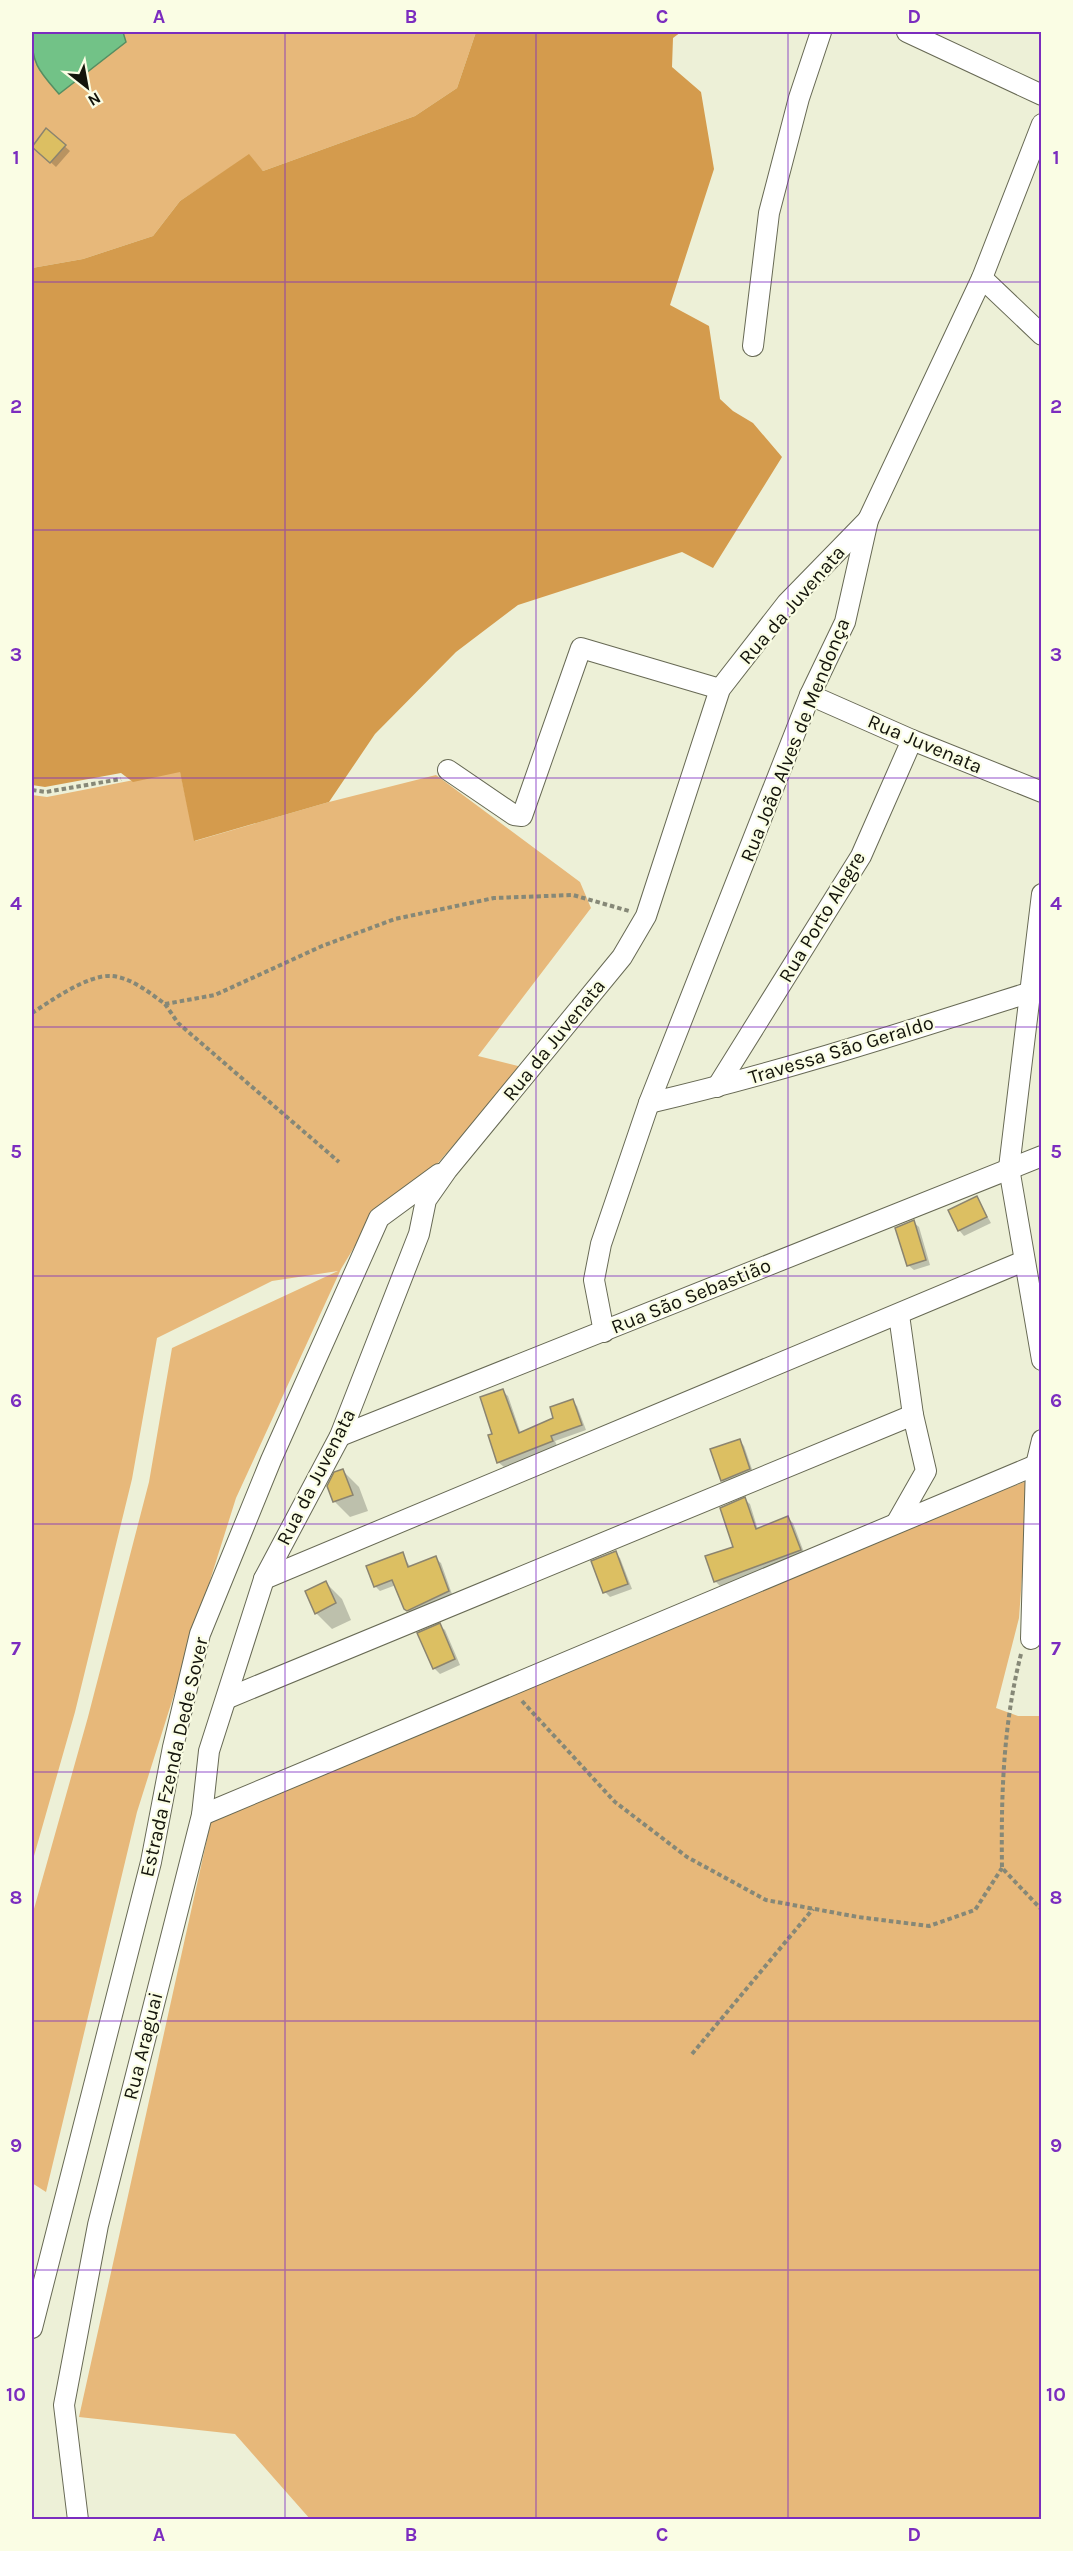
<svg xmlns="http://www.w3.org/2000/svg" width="1073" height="2551" font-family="Karla,sans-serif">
<rect width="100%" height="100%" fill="#edf0d7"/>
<!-- green -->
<g fill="#e7b87a">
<polygon points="32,32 476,32 457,88 415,116 263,171 249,155 180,201 153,236 83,259 32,268"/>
<polygon points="180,771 195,841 329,802 436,775 580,882 591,908 478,1056 522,1067 437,1164 373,1216 341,1269 236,1498 137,1812 46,2192 32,2183 32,1916 88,1717 149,1482 172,1348 338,1271 272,1281 157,1338 132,1479 75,1712 32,1863 32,795 47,797"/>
<polygon points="1029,1480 1019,1618 996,1708 1018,1716 1041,1716 1041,2519 310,2519 235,2434 79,2417 211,1821 775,1581"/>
</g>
<!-- forest -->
<polygon fill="#d49b4d" points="476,32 681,32 673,38 672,67 701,92 714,169 670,305 709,326 720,399 733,411 753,423 782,457 713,568 682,552 518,605 456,652 375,734 329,802 194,841 180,772 133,782 121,773 45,787 32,785 32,268 83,259 153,236 180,201 249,154 263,171 415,116 457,88"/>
<!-- water -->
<path fill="#72c287" stroke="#568e62" stroke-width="1.5" d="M36,32H123L126,42L59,94C40,72 31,64 32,33Z"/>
<!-- shadow -->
<g fill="#0003">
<polygon points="46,130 70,151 56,167 33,146"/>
<polygon points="977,1198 991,1223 964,1236 959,1230"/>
<polygon points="913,1222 919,1227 930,1265 914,1270 908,1265"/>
<polygon points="502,1391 508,1396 521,1434 555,1419 572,1401 577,1406 586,1430 555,1441 557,1446 504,1467 498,1462 494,1435"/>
<polygon points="739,1440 744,1446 754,1475 727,1486 722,1481 712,1450"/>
<polygon points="343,1471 359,1487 368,1511 350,1517 334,1501"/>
<polygon points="744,1499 750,1504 758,1530 788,1518 793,1523 805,1555 720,1586 715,1581 735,1548"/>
<polygon points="615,1553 620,1558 632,1589 610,1597 605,1592"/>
<polygon points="402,1554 411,1568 435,1558 441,1563 453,1597 411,1614 405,1608 396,1585 380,1591 375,1586"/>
<polygon points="326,1583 342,1599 351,1620 332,1629 316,1613"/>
<polygon points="439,1625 445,1630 460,1665 440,1674 434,1668"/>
</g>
<!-- building -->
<g fill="#dcbf62" stroke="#8b846f" stroke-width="1.5">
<polygon points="46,128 66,145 50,163 32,147"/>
<polygon points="977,1196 987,1217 958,1231 948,1210"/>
<polygon points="914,1220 926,1260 907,1266 895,1228"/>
<polygon points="503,1389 519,1433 553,1418 550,1407 573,1399 582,1425 551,1436 553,1441 497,1463 488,1435 492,1434 480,1397"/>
<polygon points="740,1439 750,1469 721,1481 710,1449"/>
<polygon points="343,1469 353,1495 333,1502 327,1486 334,1472"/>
<polygon points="745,1497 756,1529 788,1516 801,1550 714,1582 705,1556 733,1547 720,1508"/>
<polygon points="616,1551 628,1584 603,1593 591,1561"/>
<polygon points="403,1552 408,1567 436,1556 449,1591 407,1611 404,1609 392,1580 374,1587 366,1566"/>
<polygon points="326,1581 336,1603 315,1614 305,1591"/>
<polygon points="440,1623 455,1659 433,1669 417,1633"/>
</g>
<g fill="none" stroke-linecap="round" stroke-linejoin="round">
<defs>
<g id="minor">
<polyline points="907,32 1042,95"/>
<polyline points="982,278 1042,335"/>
<polyline points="753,346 769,213 799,98 821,32"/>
<polyline points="810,695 912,740 1042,792"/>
<polyline points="448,770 514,815 522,816 581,648 720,689"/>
<polyline points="1042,894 1009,1168 1042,1360"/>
<polyline points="717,1087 861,856 912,740"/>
<path d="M649,1103C779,1073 905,1032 1031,992"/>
<polyline points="604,1332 594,1280 601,1244 649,1103 810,695 845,622 868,520 982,278 1042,124"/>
<polyline points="340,1436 1042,1156"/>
<polyline points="897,1522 926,1471 913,1415 899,1315"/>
<polyline points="264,1579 1024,1261"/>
<polyline points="1031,1639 1036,1465 1042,1440"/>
<polyline points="228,1698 913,1415"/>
<polyline points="202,1815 1036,1465"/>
<polyline points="32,2328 151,1862 173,1747 200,1634 271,1460 379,1218 439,1174"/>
<polyline points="78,2520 64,2405 98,2225 202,1815 209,1751 264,1579 340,1436 419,1234 426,1200 447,1170 622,957 646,916 720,689 787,603 868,520"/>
</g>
</defs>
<!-- minor casing -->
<use href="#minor" stroke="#676954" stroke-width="22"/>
<!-- path -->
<g stroke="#868877" stroke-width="4" stroke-dasharray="4.5 3" stroke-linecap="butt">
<polyline points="32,790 46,792 121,779"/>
<polyline points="165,1004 178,1023 339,1162"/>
<path d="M32,1013C51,1001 88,974 112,976C132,978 150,993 165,1004L215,995L322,946L395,919L494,898L573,895L629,911"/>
<path d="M1021,1654C1003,1725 1001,1796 1002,1868L1042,1910"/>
<polyline points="522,1701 615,1802 687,1857 766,1900 858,1917 929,1926 975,1910 1002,1868"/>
<polyline points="692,2054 813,1909"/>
</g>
<!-- minor -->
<use href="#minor" stroke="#fff" stroke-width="20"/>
</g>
<!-- grid -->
<path fill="none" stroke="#7b2cbf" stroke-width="1.5" stroke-opacity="0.55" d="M285,32V2520M536,32V2520M788,32V2520M32,282H1042M32,530H1042M32,778H1042M32,1027H1042M32,1276H1042M32,1524H1042M32,1772H1042M32,2021H1042M32,2270H1042"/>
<g text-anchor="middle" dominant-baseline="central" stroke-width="4.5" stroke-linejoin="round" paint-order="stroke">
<!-- street labels -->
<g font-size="20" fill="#13140b" stroke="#fafde4">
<text transform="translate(792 605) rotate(-49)">Rua da Juvenata</text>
<text transform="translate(795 740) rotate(-68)">Rua João Alves de Mendonça</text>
<text transform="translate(925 744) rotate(23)">Rua Juvenata</text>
<text transform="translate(822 917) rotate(-59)">Rua Porto Alegre</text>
<text transform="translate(554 1040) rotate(-51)">Rua da Juvenata</text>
<text transform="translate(841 1050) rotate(-17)">Travessa São Geraldo</text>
<text transform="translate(691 1296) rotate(-22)">Rua São Sebastião</text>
<text transform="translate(316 1477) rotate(-63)">Rua da Juvenata</text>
<text transform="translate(174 1757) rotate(-77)">Estrada Fzenda Dede Sover</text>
<text transform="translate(143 2046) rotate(-76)">Rua Araguai</text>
</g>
</g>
<!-- border -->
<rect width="1073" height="2551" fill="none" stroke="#fafde4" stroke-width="66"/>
<!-- north arrow -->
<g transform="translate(87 87) rotate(149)" stroke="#fafde4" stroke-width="4.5" paint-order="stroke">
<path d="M0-4.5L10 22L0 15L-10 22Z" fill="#13140b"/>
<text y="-9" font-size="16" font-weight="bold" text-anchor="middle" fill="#13140b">N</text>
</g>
<rect x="33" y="33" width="1007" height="2485" fill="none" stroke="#7b2cbf" stroke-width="2"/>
<g font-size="20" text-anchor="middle" font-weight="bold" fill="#7b2cbf">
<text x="159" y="23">A</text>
<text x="411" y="23">B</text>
<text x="662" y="23">C</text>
<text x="914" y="23">D</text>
<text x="16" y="164">1</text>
<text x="1056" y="164">1</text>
<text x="16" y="413">2</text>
<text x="1056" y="413">2</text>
<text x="16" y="661">3</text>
<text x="1056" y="661">3</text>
<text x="16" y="910">4</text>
<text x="1056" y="910">4</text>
<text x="16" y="1158">5</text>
<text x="1056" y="1158">5</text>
<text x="16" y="1407">6</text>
<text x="1056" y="1407">6</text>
<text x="16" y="1655">7</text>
<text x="1056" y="1655">7</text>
<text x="16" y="1904">8</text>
<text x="1056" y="1904">8</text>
<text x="16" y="2152">9</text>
<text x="1056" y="2152">9</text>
<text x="16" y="2401">10</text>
<text x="1056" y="2401">10</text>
<text x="159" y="2541">A</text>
<text x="411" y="2541">B</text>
<text x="662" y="2541">C</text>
<text x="914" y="2541">D</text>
</g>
</svg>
